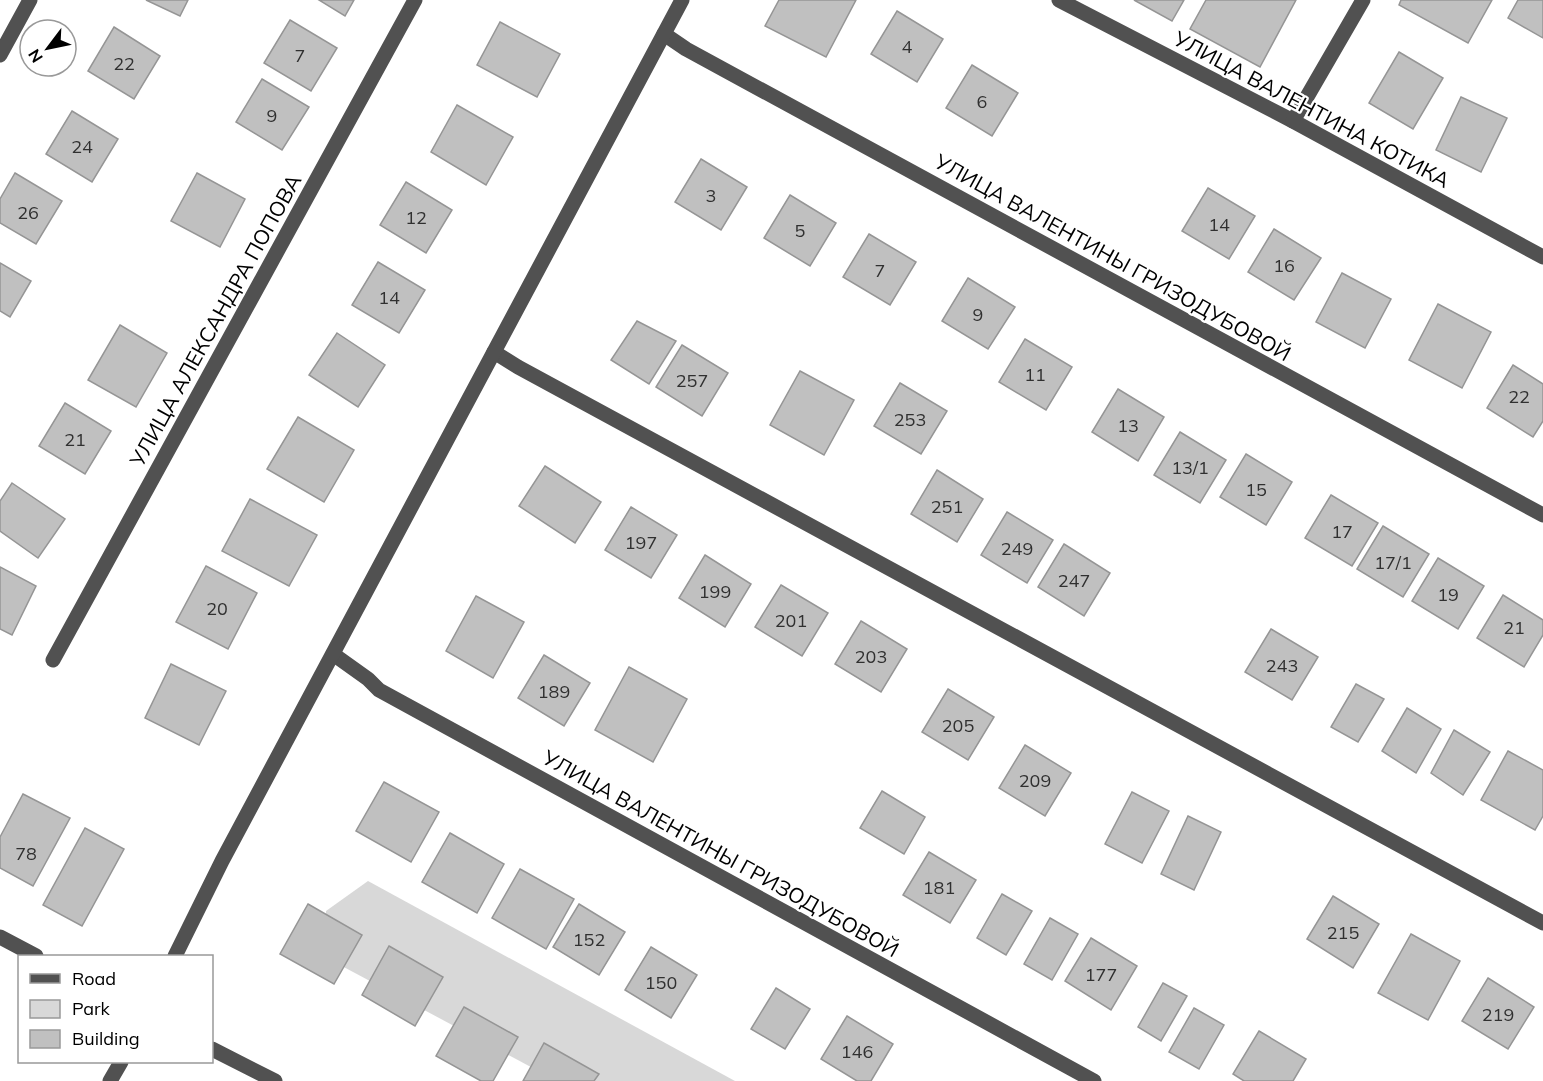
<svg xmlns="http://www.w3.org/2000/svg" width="1543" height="1081" font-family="Mulish,sans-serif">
<rect width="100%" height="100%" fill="#fff"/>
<!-- green -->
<polygon fill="#d8d8d8" points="368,881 735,1081 557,1081 325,957 326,911"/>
<!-- building -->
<g fill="#c0c0c0" stroke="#959595" stroke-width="1.5">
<polygon points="146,0 188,0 180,16"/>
<polygon points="319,0 354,0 345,16"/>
<polygon points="779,0 856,0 826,57 765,26"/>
<polygon points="1134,0 1184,0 1172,21"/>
<polygon points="1206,0 1296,0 1260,67 1190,29"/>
<polygon points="1401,0 1492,0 1468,43 1399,5"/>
<polygon points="1518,0 1543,0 1543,38 1508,18"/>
<polygon points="897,11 943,39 917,82 871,54"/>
<polygon points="290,20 337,48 311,91 264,63"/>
<polygon points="500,22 560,54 537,97 477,65"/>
<polygon points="114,27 160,56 134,99 88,71"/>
<polygon points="1399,52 1443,78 1413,129 1369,103"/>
<polygon points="972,65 1018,93 992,136 946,108"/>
<polygon points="262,79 309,107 282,150 236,122"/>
<polygon points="1461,97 1507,118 1481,172 1436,150"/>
<polygon points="457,105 513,137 486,185 431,152"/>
<polygon points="72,111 118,139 92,182 46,154"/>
<polygon points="701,159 747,187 721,230 675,202"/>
<polygon points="15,173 62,201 36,244 0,223 0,199"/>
<polygon points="197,173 245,199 220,247 171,221"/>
<polygon points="406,182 452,210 426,253 380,225"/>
<polygon points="1208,188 1255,216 1229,259 1182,231"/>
<polygon points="790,195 836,223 810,266 764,238"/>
<polygon points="1274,229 1321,258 1294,300 1248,272"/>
<polygon points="869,234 916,262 890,305 843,277"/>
<polygon points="378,262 425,290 399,333 352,305"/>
<polygon points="0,263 31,281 10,317 0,311"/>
<polygon points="1342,273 1391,299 1365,348 1316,322"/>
<polygon points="968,278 1015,307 988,349 942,321"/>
<polygon points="1438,304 1491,332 1462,388 1409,360"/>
<polygon points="637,321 676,341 649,384 611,360"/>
<polygon points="120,325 167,353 136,407 88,380"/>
<polygon points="337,333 385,365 358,407 309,375"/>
<polygon points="1025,339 1072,367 1046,410 999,382"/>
<polygon points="682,345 728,373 702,416 656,387"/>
<polygon points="1513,365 1543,384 1543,421 1533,437 1487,408"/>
<polygon points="800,371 854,400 824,455 770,425"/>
<polygon points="900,383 947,411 921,454 874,426"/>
<polygon points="1118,389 1164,417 1138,461 1092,432"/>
<polygon points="65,403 111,431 85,474 39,446"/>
<polygon points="298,417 354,450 324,502 267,469"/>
<polygon points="1180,432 1226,460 1200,503 1154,475"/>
<polygon points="1246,454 1292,482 1266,525 1220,497"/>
<polygon points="545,466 601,502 575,543 519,506"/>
<polygon points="937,470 983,499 957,542 911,514"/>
<polygon points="12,483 65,519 38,558 0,531 0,501"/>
<polygon points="1331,495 1378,523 1352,566 1305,538"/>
<polygon points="250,499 317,535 289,586 222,551"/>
<polygon points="631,507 677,535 651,578 605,550"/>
<polygon points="1007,512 1053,540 1027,583 981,555"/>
<polygon points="1383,526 1429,554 1403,597 1357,569"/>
<polygon points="1064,544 1110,573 1084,616 1038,587"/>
<polygon points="705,555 751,584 725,627 679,598"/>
<polygon points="1438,558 1484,586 1458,629 1412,601"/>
<polygon points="206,566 257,593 228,649 176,622"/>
<polygon points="0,567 36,586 12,635 0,629"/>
<polygon points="781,585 828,613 802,656 755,627"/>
<polygon points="1503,595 1543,620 1543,635 1524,667 1477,638"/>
<polygon points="476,596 524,622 493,678 446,651"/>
<polygon points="861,621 907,649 881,692 835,664"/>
<polygon points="1271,629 1318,657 1292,700 1245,672"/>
<polygon points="544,655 590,683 564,726 518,698"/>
<polygon points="171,664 226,691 199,745 145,718"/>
<polygon points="629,667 687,699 653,762 595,730"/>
<polygon points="1356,684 1384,699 1358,742 1331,727"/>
<polygon points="948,689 994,717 968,760 922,732"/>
<polygon points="1407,708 1441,729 1416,773 1382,751"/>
<polygon points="1454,730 1490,752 1463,795 1431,773"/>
<polygon points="1025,745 1071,773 1045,816 999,788"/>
<polygon points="1508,751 1543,770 1543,816 1535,830 1481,800"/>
<polygon points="384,782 439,812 411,862 356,831"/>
<polygon points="882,791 925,817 904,854 860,828"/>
<polygon points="1132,792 1169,811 1142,863 1105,844"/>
<polygon points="23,794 70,818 33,886 0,868 0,837"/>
<polygon points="1188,816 1221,832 1194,890 1161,874"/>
<polygon points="85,828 124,849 82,926 43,905"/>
<polygon points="450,833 504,864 477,913 422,882"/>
<polygon points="929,852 976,880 950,923 903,895"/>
<polygon points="520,869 574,899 546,949 492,918"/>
<polygon points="1002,894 1032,911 1006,955 977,938"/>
<polygon points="1333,896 1379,924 1353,968 1307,939"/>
<polygon points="308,904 362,935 334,984 280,954"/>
<polygon points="579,904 625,932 599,975 553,947"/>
<polygon points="1050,918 1078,934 1052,980 1024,964"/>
<polygon points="1411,934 1460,961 1428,1020 1378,993"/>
<polygon points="1091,938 1137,966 1111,1010 1065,981"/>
<polygon points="389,946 443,977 415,1026 362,995"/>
<polygon points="651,947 697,975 671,1018 625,990"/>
<polygon points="1488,978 1534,1007 1508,1049 1462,1021"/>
<polygon points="1163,983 1187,996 1161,1041 1138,1027"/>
<polygon points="776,988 810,1009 785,1049 751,1029"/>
<polygon points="464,1007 518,1037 493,1081 481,1081 436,1056"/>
<polygon points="1194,1008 1224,1025 1199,1069 1169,1052"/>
<polygon points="847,1016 893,1044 871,1081 857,1081 821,1059"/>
<polygon points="1259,1031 1306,1059 1293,1081 1244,1081 1233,1074"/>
<polygon points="544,1043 599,1074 594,1081 523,1081"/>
</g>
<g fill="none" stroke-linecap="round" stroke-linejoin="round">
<!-- minor -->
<g stroke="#515151" stroke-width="15">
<polyline points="1059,0 1293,121 1543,257"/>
<polyline points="664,34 686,49 1543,515"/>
<polyline points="0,55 30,0"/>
<polyline points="1293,121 1363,0"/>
<polyline points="494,352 518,367 1543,923"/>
<polyline points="333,654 368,679 379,690 1094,1081"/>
<polyline points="53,660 415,0"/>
<polyline points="0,937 36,956"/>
<polyline points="175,956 222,861 682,0"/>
<polyline points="212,1049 275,1081"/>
<polyline points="110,1081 121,1062"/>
</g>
</g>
<g text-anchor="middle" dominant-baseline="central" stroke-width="4.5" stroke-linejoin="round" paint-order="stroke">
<!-- number labels -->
<g font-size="18" fill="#303030">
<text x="907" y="46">4</text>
<text x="300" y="55">7</text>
<text x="124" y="63">22</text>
<text x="982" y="101">6</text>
<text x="272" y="115">9</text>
<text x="82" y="146">24</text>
<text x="711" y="195">3</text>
<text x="28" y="212">26</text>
<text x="416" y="217">12</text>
<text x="1219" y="224">14</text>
<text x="800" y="230">5</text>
<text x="1284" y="265">16</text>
<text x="880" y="270">7</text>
<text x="389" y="297">14</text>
<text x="978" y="314">9</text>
<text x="1035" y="374">11</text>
<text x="692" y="380">257</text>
<text x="1519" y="396">22</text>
<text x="910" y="419">253</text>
<text x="1128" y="425">13</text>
<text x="75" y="439">21</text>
<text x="1190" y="467">13/1</text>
<text x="1256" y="489">15</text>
<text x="947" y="506">251</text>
<text x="1342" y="531">17</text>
<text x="641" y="542">197</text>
<text x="1017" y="548">249</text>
<text x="1393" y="562">17/1</text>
<text x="1074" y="580">247</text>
<text x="715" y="591">199</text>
<text x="1448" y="594">19</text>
<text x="217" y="608">20</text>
<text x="791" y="620">201</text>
<text x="1514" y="627">21</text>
<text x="871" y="656">203</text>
<text x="1282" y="665">243</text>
<text x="554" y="691">189</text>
<text x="958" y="725">205</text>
<text x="1035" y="780">209</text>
<text x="26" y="853">78</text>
<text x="939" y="887">181</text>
<text x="1343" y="932">215</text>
<text x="589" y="939">152</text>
<text x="1101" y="974">177</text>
<text x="661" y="982">150</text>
<text x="1498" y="1014">219</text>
<text x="857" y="1051">146</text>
</g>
<!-- street labels -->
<g font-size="21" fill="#000" stroke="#fff">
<text transform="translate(1312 109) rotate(28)">УЛИЦА ВАЛЕНТИНА КОТИКА</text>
<text transform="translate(1113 257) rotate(29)">УЛИЦА ВАЛЕНТИНЫ ГРИЗОДУБОВОЙ</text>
<text transform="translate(215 320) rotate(-61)">УЛИЦА АЛЕКСАНДРА ПОПОВА</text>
<text transform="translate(721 853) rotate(29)">УЛИЦА ВАЛЕНТИНЫ ГРИЗОДУБОВОЙ</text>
</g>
</g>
<!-- legend -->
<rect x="18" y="955" width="195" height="108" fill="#ffffff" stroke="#999999" stroke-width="1.5"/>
<rect x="30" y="974" width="30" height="9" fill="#515151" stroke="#999999" stroke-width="1.5"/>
<text x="72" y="985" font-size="18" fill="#000000">Road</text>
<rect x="30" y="1000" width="30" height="18" fill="#d8d8d8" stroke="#999999" stroke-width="1.5"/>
<text x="72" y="1015" font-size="18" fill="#000000">Park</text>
<rect x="30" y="1030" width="30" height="18" fill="#c0c0c0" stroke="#999999" stroke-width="1.5"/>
<text x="72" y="1045" font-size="18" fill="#000000">Building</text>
<!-- north arrow -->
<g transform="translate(48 48) rotate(238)"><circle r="28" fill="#ffffff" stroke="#999999" stroke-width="1.5"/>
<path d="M0-4.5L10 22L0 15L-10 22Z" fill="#000000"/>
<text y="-9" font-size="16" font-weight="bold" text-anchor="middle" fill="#000000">N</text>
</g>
</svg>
